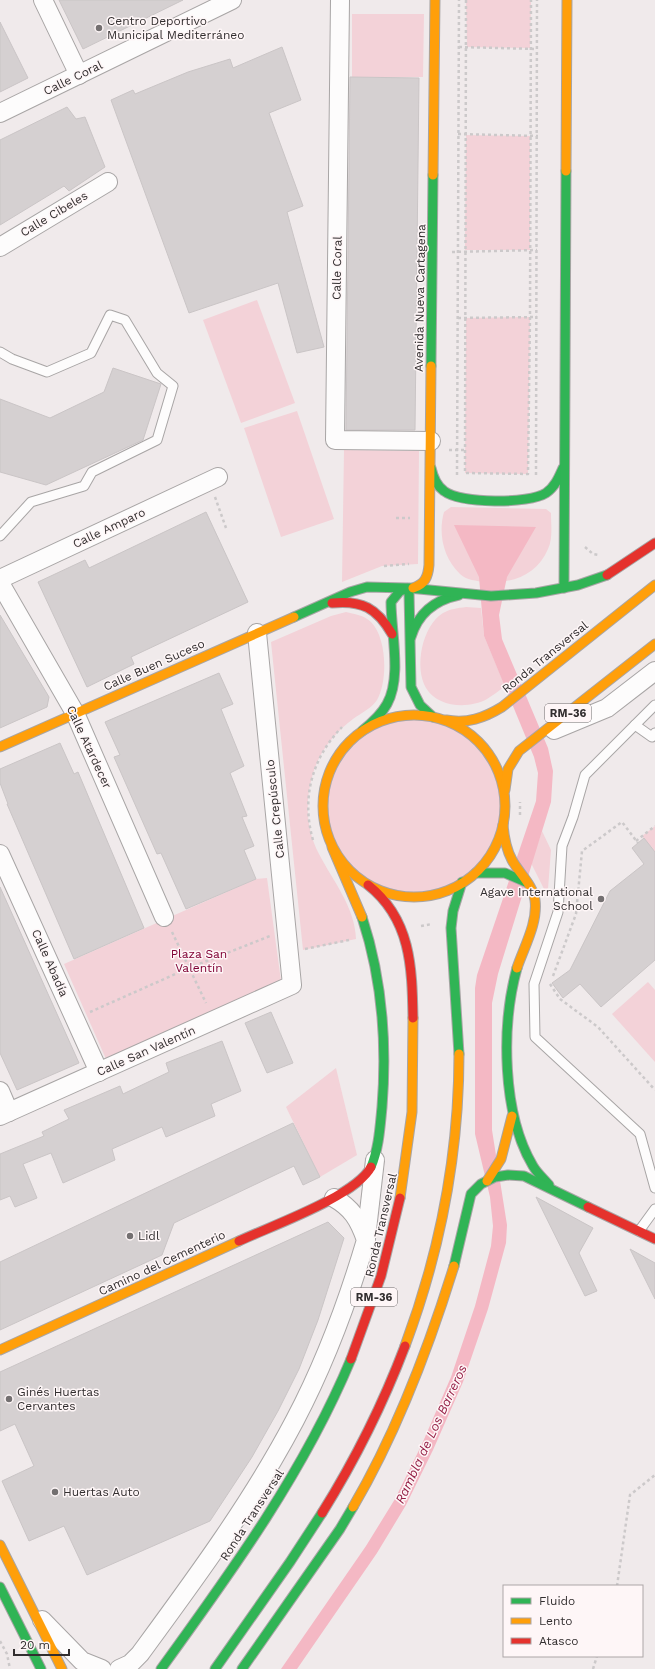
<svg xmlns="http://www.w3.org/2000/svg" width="655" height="1669" font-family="'Work Sans',sans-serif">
<rect width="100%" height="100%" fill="#f0eaeb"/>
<!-- green -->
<g fill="#f3d2d8">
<polygon points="466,0 531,0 530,48 467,47"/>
<polygon points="352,14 424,14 423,77 352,77"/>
<polygon points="466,135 530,136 530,250 465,250"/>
<polygon points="257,300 295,403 241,423 203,320"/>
<polygon points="530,317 528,474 465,473 466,318"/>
<polygon points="297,411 334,519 281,537 244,428"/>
<polygon points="344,450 419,451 418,564 382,566 342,582"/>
<path d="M451,507L546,509L551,513C551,524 553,539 548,549C537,575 512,584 485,582C477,581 466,580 460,574C443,558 438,533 444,512Z"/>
<path d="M466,607L481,608L484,636L505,686C499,691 493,695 487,699C469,709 438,708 426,688C414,667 422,626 443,613C450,609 458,608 466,607Z"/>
<path d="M346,612C354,614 364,615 371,622C387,638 388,681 377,700C372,708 361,713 353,719C334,733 318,753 312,777C305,802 306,830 319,854C333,881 355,907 356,939L303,950L271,642L331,616Z"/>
<circle cx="414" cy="806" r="90"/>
<polygon points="655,826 655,852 642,836"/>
<polygon points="542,831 551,850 548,889 545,891 531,863"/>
<polygon points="267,878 281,981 106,1059 64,964 256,879"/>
<polygon points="648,982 655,990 655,1062 612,1014"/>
<polygon points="336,1068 357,1155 320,1177 286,1107"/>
</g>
<!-- water -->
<polygon fill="#f4b8c4" points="454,525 536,527 507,577 499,615 502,639 548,748 553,771 551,802 498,974 492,1003 492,1130 507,1225 506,1243 488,1309 463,1382 433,1450 406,1505 377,1553 297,1669 281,1669 366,1546 395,1499 422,1444 451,1377 475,1306 491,1246 493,1226 490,1197 475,1134 475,988 477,975 536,801 538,773 534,757 484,636 479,577"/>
<!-- building -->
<g fill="#d5d0d1" stroke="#cac5c6">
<polygon points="59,0 183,0 83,49"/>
<polygon points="0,22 28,78 0,92"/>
<polygon points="282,47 301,100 269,113 303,206 287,212 324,347 297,353 278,283 189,313 111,100 133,90 135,94 188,72 230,59 233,68"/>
<polygon points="350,77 419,78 415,430 346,430"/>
<polygon points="67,107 76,119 85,117 105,167 69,191 64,186 0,225 0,140"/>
<polygon points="113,368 161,384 143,440 46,485 0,472 0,399 50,418 104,392"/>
<polygon points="206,512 248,602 131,657 134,664 87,687 38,582 85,560 89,568"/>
<polygon points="0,615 49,697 47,707 0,728"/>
<polygon points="219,673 233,704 221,709 244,766 230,773 247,816 242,817 254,846 244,850 256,879 186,909 161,853 157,854 114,757 120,755 105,722"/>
<polygon points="60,743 74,774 78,772 144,928 74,959 7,804 8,804 0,783 0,769"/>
<polygon points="644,838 655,852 655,960 601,1007 580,984 563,998 552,983 570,970 610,891 644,864 632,848"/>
<polygon points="0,887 79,1063 17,1090 0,1053"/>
<polygon points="271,1012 293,1063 267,1073 245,1023"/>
<polygon points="222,1041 241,1091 211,1104 215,1116 166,1137 162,1127 112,1149 115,1160 63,1183 51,1153 23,1164 37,1198 15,1207 10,1196 0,1200 0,1154 44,1136 42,1132 69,1119 64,1110 120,1086 123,1094 169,1072 166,1063"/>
<polygon points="293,1123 320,1177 303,1185 294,1166 174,1223 162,1255 0,1330 0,1262"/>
<polygon points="536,1197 593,1228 579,1253 597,1291 585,1296"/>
<polygon points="328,1222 344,1238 318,1320 299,1369 278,1411 252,1457 210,1521 87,1575 64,1526 29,1541 2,1481 34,1466 15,1424 0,1431 0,1372"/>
<polygon points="630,1249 655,1263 655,1299"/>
</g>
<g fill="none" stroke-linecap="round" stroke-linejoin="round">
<defs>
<g id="lane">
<polyline points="0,352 12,359 47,372 91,353 110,315 125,320 157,373 173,386 157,440 92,472 84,486 31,502 0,536"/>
<polyline points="655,705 585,775 573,817 562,846 558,912 534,984 535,1037 640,1134 655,1188"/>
<polyline points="635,725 652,737 655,733"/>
<polyline points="639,1231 655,1209"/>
</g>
<g id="street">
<polyline points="43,0 79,75"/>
<polyline points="340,0 335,440 431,441"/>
<polyline points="0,113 232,0"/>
<polyline points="0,247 108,182"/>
<polyline points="0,579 218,477"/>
<polyline points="0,583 75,713 164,917"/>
<polyline points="554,730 607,708 655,671"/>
<polyline points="0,854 99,1072"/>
<polyline points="0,1091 9,1112"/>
<polyline points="0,1116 292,985 257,633"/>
<polyline points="366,1238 375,1160"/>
<polyline points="42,1620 82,1661 102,1669"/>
<path d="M119,1669L130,1664L140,1654C195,1579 252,1502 295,1420C325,1363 348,1301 366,1240C359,1220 352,1208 334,1198"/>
</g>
<g id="fast">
<polyline points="431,366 433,175"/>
<path d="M431,468C433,477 437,486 444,491C461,504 529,504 546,493C555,487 559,477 563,468"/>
<polyline points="564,588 566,171"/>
<polyline points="294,617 350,592 367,587 407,588 409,591 411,687 420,705 433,717"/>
<path d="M411,637C418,613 435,600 459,595"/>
<path d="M362,731C372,723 381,715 387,704C402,677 391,632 391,602L400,591L409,588L491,596L536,593L578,585L607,575"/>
<polyline points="476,873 505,873 526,882"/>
<path d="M362,917C382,978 387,1044 382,1107C380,1127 379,1148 371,1167"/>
<path d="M517,968C501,1026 502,1114 533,1166C537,1173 544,1179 549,1185"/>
<polyline points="459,1054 451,928 453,911 462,882"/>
<polyline points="454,1266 471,1194 481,1184 495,1177 508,1175 524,1176 588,1207"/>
<polyline points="0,1587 41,1669"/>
<path d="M161,1669C232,1571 304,1472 351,1359"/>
<polyline points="215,1669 290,1562 322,1513"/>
<polyline points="242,1669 340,1529 353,1507"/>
</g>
<g id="slow">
<polyline points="566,171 567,0"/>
<polyline points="433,175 435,0"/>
<path d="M413,588C425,584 428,577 429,565L431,366"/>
<circle cx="414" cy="806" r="91"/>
<path d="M446,720C467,724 484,718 502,707L655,585"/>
<polyline points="0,747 294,617"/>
<polyline points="505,790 508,769 519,751 655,644"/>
<path d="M503,825C504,837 506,849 512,860C519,873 533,885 535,900C538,923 524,947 517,968"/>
<polyline points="332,847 362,917"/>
<polyline points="487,1181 501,1159 512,1116"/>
<polyline points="400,1198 412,1112 413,1018"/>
<path d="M405,1346C440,1252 459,1154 459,1054"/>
<polyline points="0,1350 239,1241"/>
<path d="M353,1507C397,1432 428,1350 454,1266"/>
<polyline points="0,1545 62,1669"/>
</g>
<g id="jam">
<polyline points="607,575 655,543"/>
<path d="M332,603C362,600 377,608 392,634"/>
<path d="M368,885C411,919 412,967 413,1018"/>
<polyline points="588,1207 655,1239"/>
<path d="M239,1241C271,1226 356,1196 371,1167"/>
<polyline points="351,1359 381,1276 400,1198"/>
<path d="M322,1513C355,1460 383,1404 405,1346"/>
</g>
</defs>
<!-- lane casing -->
<use href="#lane" stroke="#a8a5a5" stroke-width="11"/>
<!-- street casing -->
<use href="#street" stroke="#a8a5a5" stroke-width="20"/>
<!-- fast casing -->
<use href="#fast" stroke="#a8a5a5" stroke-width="11"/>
<!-- slow casing -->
<use href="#slow" stroke="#a8a5a5" stroke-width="11"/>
<!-- jam casing -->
<use href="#jam" stroke="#a8a5a5" stroke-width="11"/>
<!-- path -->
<g stroke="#ccc9ca" stroke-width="2.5" stroke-dasharray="3 3" stroke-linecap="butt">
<polyline points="466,0 465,473 528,474 530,317 531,0"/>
<polyline points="459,47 537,49"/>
<polyline points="458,134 538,136"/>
<polyline points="452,252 537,250"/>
<polyline points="458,318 537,317"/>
<polyline points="449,450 465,450"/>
<polyline points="457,475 459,0"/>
<polyline points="536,475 537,0"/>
<polyline points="215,497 226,528"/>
<polyline points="396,518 410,518"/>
<polyline points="585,547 593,554 599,555"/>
<polyline points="384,566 409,564"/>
<polyline points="520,815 520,802"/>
<path d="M313,840C301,798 312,758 342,727"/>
<polyline points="636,841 655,826"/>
<polyline points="421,926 432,924"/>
<polyline points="172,932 206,1003"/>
<polyline points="305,949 349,940"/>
<polyline points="553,976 576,914 582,851 622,822 638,843"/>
<polyline points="550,984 560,999 598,1027 655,1090"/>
<polyline points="90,1012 189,968 270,936"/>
<polyline points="617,1586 630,1495 655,1475"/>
<polyline points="0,1641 7,1654 10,1669"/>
<polyline points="593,1669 597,1656"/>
</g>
<!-- lane -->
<use href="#lane" stroke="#fdfcfc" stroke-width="9"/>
<!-- street -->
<use href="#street" stroke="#fdfcfc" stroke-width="18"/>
<!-- fast -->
<use href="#fast" stroke="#30b455" stroke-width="9"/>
<!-- slow -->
<use href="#slow" stroke="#ff9f0a" stroke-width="9"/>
<!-- jam -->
<use href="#jam" stroke="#e5322d" stroke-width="9"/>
</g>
<!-- markers -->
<g fill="#747071" stroke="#fef6f7" stroke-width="1.5">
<circle cx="99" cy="28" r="4"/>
<circle cx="601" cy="899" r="4"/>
<circle cx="130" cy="1236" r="4"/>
<circle cx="9" cy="1399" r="4"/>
<circle cx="55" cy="1492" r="4"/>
</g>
<g text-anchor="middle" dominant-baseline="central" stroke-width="3" stroke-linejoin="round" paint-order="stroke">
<!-- shield labels -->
<g fill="#fef6f7" stroke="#6f6a6b" stroke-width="1">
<rect x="545" y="704" width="46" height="18" rx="3"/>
<rect x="351" y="1288" width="46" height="18" rx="3"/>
</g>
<g font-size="11" font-weight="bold" fill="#322e2f">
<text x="568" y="713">RM-36</text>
<text x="374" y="1297">RM-36</text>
</g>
<!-- poi labels -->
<g font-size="12" fill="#322e2f" stroke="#fef6f7" text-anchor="start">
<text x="107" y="21">Centro Deportivo<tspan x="107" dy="14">Municipal Mediterráneo</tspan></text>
<text x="593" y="892" text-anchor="end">Agave International<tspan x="593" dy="14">School</tspan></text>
<text x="138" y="1236">Lidl</text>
<text x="17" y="1392">Ginés Huertas<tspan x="17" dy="14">Cervantes</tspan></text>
<text x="63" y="1492">Huertas Auto</text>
</g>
<!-- street labels -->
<g font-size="12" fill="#322e2f" stroke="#fef6f7">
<text transform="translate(73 78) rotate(-26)">Calle Coral</text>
<text transform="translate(54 214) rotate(-31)">Calle Cibeles</text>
<text transform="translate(337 268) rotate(-89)">Calle Coral</text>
<text transform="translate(420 298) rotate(-89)">Avenida Nueva Cartagena</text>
<text transform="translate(109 528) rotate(-25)">Calle Amparo</text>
<text transform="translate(545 657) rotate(-39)">Ronda Transversal</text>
<text transform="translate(154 665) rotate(-24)">Calle Buen Suceso</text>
<text transform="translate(89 747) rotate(65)">Calle Atardecer</text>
<text transform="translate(275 809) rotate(-96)">Calle Crepúsculo</text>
<text transform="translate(50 963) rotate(66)">Calle Abadía</text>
<text transform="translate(146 1051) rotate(-24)">Calle San Valentín</text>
<text transform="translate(381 1225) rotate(-77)">Ronda Transversal</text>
<text transform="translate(162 1263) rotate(-25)">Camino del Cementerio</text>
<text transform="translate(252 1515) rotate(-57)">Ronda Transversal</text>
</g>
<!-- park labels -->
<g font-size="12" fill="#800336" stroke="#fef6f7">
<text x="199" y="954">Plaza San<tspan x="199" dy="14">Valentín</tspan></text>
</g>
<!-- water labels -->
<g font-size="13" font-style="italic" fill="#962147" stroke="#fef6f7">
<text transform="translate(431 1434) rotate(-65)">Rambla de Los Barreros</text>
</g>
</g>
<!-- legend -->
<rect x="503" y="1585" width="140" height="72" fill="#fef6f7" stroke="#aca6a7"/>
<rect x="511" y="1598" width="20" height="6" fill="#30b455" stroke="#aca6a7"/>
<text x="539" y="1605" font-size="12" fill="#322e2f">Fluido</text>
<rect x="511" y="1618" width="20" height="6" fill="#ff9f0a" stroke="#aca6a7"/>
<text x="539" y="1625" font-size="12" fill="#322e2f">Lento</text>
<rect x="511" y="1638" width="20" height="6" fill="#e5322d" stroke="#aca6a7"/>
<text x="539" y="1645" font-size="12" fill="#322e2f">Atasco</text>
<!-- scale -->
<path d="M14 1649v6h55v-6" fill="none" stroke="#322e2f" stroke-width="2"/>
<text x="20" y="1649" font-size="12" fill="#322e2f" stroke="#fef6f7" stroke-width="3" paint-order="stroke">20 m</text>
</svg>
